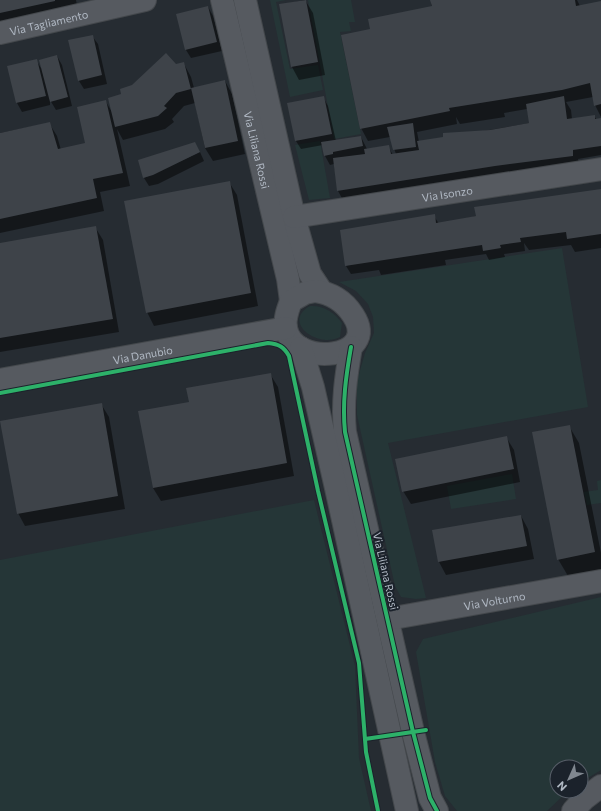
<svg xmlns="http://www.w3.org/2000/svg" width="601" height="811" font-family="Commissioner,sans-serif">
<rect width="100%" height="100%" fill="#262c32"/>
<!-- green -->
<g fill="#253637">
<polygon points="270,0 286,0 276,2 290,69 318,65 323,90 290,97"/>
<polygon points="308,0 351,0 355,22 349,22 351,31 340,32 361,134 334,139"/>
<polygon points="320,141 330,198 309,200 295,145"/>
<polygon points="562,248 588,407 388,443 426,598 416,599 401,597 395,586 357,415 357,381 365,353 374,333 373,317 368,304 356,291 339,282"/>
<path d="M310,306C323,305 334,312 342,323L340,337C318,349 281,322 310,306Z"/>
<polygon points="512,474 516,499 451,509 447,486"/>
<polygon points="601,480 601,503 587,505 584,492 598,490 597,481"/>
<polygon points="314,500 355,666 359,758 371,811 0,811 0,560"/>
<polygon points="601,597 601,770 581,782 581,767 557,767 557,791 568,791 547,811 457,811 445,796 435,762 416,652 423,639"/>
</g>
<!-- shadow -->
<g fill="#0007" fill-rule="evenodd">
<polygon points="0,0 76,0 78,10 0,28"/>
<polygon points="305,0 313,13 325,75 299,80 292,67 280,5"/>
<path d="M431,0H577L580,6L601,2V117L595,105L593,97L566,102L571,110L572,119L594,116L597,120L601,119V155L578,159L580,169L343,200L338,191L334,164L330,165L325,156L323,145L301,149L296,141L323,97L328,106L336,141L361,137L367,149L388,146L393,155L396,154L390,137L368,141L361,128L371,30L432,7ZM527,109L530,123L419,142L417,132L457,124L456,117L460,124L505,117L504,113Z"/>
<polygon points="208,7 213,16 222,51 191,58 186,50"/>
<polygon points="92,36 98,44 107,84 84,89 79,81"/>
<polygon points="57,56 62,65 72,106 56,110 50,100 50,105 22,112 17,103 8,67 36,60 41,68"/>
<polygon points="184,64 191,77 194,88 225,81 232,94 245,154 213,161 205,148 195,103 184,106 172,119 174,122 165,129 123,140 117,129 130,186 100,192 104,211 0,233 0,133 49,123 57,136 61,150 86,144 106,102 112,112 122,95 175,66"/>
<polygon points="200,152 204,161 158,184 149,186 144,178"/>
<polygon points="229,182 237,195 258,306 154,326 147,312"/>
<polygon points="601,190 601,248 575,252 571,245 529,250 524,243 525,251 504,254 505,257 489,260 486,254 445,260 446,265 381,275 379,270 351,274 346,266 434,216 439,224"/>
<polygon points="95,227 103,240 119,332 0,352 0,244"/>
<polygon points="270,374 278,387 294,476 161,501 153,488 190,402"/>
<polygon points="101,404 109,417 125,509 25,526 18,513"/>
<polygon points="569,426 579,443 601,553 601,570 568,576 558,559"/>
<polygon points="506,437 514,450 520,482 411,504 403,491"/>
<polygon points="521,516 528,529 534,559 446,575 439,562"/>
</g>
<!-- building -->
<g fill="#3e4349">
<polygon points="0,0 55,0 55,1 0,13"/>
<polygon points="306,0 318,62 291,67 279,4"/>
<polygon points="430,0 575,0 576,6 601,1 601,104 594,106 590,83 562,90 449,108 450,111 360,129 341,35 370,29 368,19 432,6"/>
<polygon points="208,6 217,42 185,50 176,14"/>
<polygon points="93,35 102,75 78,81 68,40"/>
<polygon points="166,53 176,64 184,62 191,89 176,93 164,106 167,108 158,116 115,127 108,98 121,94 120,89 132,85"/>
<polygon points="57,55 68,97 50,102 39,60"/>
<polygon points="37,59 46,96 16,103 7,66"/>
<polygon points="225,80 238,141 205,148 191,88"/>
<polygon points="324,96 332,134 295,141 287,103"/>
<polygon points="564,96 567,119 595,115 595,119 601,118 601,146 573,150 573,156 495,166 337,191 333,158 365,154 364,149 389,145 391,154 419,150 417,141 443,137 443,133 490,130 529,123 526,104"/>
<polygon points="106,100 123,173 93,179 97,198 0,219 0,133 50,122 58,149 85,143 77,107"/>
<polygon points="413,123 416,147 393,150 387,127"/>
<polygon points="361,136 363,146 333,152 333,154 324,156 321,142"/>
<polygon points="195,142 200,152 153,175 143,178 138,160"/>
<polygon points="230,181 251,293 146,313 124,201"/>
<polygon points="601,189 601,234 567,239 566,232 520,238 521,242 500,245 501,248 483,251 482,245 345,266 340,230 435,214 436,223 476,216 474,207"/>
<polygon points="96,226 113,319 0,338 0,243"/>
<polygon points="271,373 287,463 153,488 138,411 189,402 186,388"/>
<polygon points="102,403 118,496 17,514 0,421"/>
<polygon points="570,425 595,552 557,560 532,432"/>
<polygon points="507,436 514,469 402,492 395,459"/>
<polygon points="521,515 527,546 438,562 432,530"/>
</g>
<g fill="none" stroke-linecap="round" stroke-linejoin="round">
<defs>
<g id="minor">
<path id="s1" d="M222,0L288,279L291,301"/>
<polyline points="245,0 294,217 310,274 322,292"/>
<path id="s2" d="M0,33L145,0"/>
<path id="s3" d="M294,217L601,169"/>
<path d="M315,291C331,293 344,301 353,315C382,359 293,369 286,328C284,319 288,309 291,301L305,293Z"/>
<path d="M351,347C346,376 342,403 345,432L413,732L430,798L437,811"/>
<polyline points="301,348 313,387 336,488 407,811"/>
<path id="s4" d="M0,380L286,328"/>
<path id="s5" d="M388,619L601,581"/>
<polyline points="573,811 584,799 601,786"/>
</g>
</defs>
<!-- minor casing -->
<use href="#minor" stroke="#44484c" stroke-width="24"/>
<!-- minor -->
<use href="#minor" stroke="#565a60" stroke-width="22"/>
<defs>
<g id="cycleway">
<path d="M351,347C346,376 342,403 345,432L413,732L430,798L437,811"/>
<path d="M0,393L268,343C279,344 284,347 289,356L318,491L359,663L366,752L378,811"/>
<polyline points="365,739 426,730"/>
</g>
</defs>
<!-- cycleway casing -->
<use href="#cycleway" stroke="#1b222b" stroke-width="6"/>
<!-- cycleway -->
<use href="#cycleway" stroke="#2db169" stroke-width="4"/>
</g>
<g text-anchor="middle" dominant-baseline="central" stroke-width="4" stroke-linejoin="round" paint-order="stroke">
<!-- street labels -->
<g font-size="11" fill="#b0b8c3" stroke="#1b222b">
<text stroke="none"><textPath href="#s2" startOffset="50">Via Tagliamento</textPath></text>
<text stroke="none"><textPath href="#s1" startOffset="154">Via Liliana Rossi</textPath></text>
<text stroke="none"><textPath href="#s3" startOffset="155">Via Isonzo</textPath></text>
<text stroke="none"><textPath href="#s4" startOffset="145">Via Danubio</textPath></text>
<text transform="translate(386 571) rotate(77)">Via Liliana Rossi</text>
<text stroke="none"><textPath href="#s5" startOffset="108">Via Volturno</textPath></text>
</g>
</g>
<!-- north arrow -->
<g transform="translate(569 779) rotate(225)"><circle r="19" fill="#1b222b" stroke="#575e68"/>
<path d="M0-3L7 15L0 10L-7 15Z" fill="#808790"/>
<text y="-6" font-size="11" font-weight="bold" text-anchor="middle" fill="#b0b8c3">N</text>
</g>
</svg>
